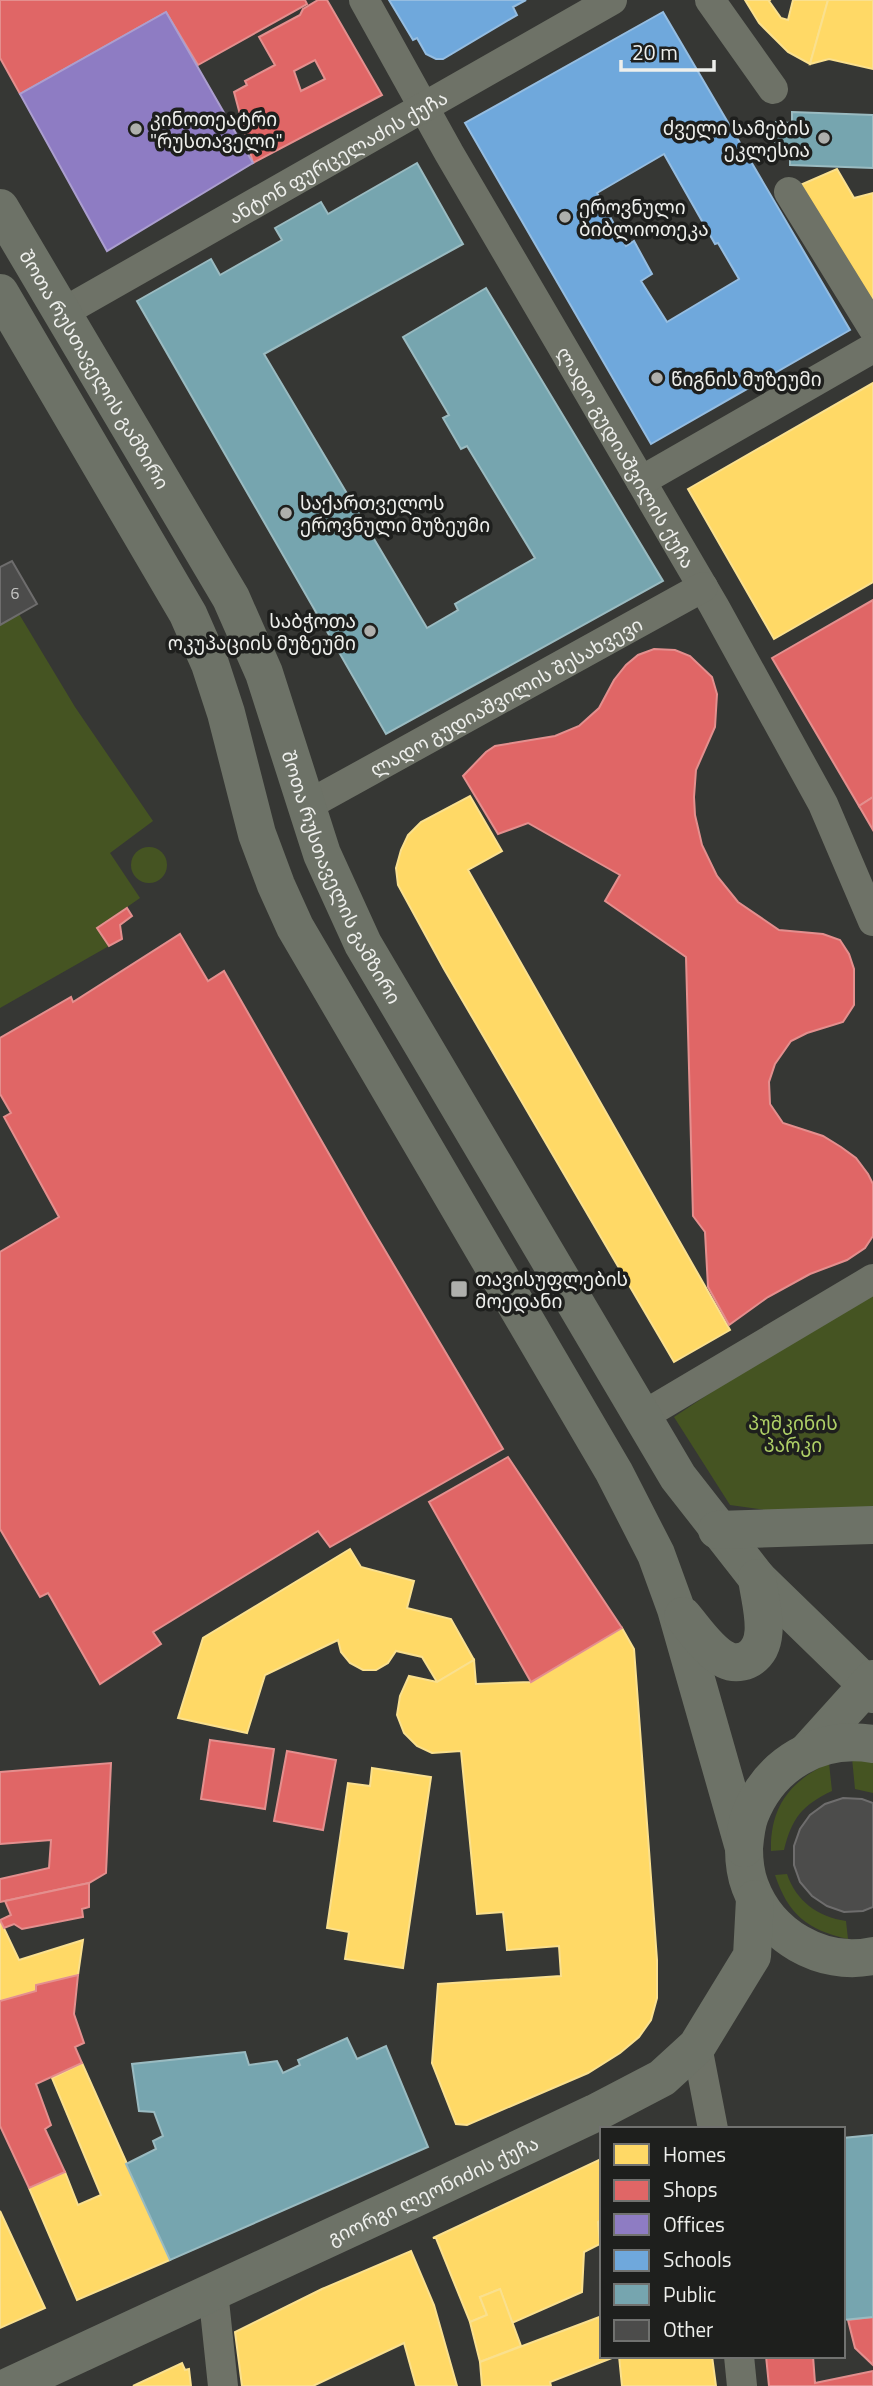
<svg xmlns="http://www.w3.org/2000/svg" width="873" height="2386" font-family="'Titillium Web','Noto Sans Georgian',sans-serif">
<rect width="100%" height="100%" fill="#363734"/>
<!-- green -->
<g fill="#455422">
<polygon points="19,614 75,707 153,821 110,853 140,898 97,928 109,946 0,1008 0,625"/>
<circle cx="149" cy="865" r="18"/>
<polygon points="873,1285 873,1510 779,1512 730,1505 674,1417"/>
<polygon points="852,1758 873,1762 873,1793 855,1789"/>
<path d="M829,1763L832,1791C802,1805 792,1818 784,1850L771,1851C770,1807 790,1781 829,1763Z"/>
<path d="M787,1874C796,1901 818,1917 846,1921L848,1939C807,1930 788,1914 775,1875Z"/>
</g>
<!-- homes -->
<g fill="#ffd966" stroke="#fae08e" stroke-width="2">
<polygon points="745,0 770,0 769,1 781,18 788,20 793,0 828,0 810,64 788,52 759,23"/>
<polygon points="828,0 873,0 873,69 829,59 810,64"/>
<polygon points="837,169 854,198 873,193 873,311 798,186"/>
<polygon points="873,383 873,582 774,639 688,489"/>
<polygon points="470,796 502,851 468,870 730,1330 674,1362 444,969 398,885 396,868 401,850 408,835 421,822"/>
<polygon points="350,1549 361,1567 414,1581 407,1608 451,1619 474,1660 437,1682 422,1657 396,1651 388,1663 376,1670 363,1670 350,1663 341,1652 338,1640 265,1675 247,1733 178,1718 203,1638"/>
<polygon points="622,1628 634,1649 649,1850 657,1960 657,1998 651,2020 639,2037 620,2053 588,2073 467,2125 456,2124 432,2063 438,1984 561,1976 559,1946 507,1950 503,1912 477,1914 461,1751 432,1753 417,1746 404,1733 397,1715 400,1696 409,1676 437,1682 474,1660 476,1684 531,1682"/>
<polygon points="372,1768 431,1777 403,1968 345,1959 349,1932 327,1928 348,1783 370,1786"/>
<polygon points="0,1920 19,1960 83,1940 78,1975 36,1985 36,1991 0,2001"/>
<polygon points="82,2063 170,2260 77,2300 29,2188 65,2172 78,2205 101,2195 52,2078"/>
<polygon points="601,2159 602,2219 598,2222 600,2244 584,2252 582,2292 512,2323 500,2289 480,2297 487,2315 470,2322 436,2238 433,2238"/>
<polygon points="0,2211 45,2308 0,2328"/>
<polygon points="411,2251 434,2305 457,2386 416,2386 404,2343 313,2386 242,2386 235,2332 322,2289"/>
<polygon points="500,2289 521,2346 480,2362 470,2322 487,2315 480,2297"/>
<polygon points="602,2316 602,2356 617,2356 550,2382 551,2386 482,2386 480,2362"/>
<polygon points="619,2356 712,2356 716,2386 622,2386"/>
<polygon points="182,2363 185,2370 189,2369 191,2386 133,2386"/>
</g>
<!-- shops -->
<g fill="#e06666" stroke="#e48f8e" stroke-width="2" fill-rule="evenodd">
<polygon points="0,0 305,0 307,4 198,65 166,12 20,94 0,58"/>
<path d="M318,0H327L382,95L253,163L234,92L247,85L245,81L275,65L259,37L300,15L303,9ZM315,60L325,79L301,91L294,71Z"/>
<polygon points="873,600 873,797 859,806 772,658"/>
<polygon points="654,649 675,650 690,656 712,677 717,694 715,727 696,770 694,797 695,815 702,845 717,876 738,902 779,930 823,934 840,940 849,954 854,969 854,1005 843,1022 807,1033 791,1041 775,1064 769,1082 770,1104 783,1123 823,1136 841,1147 856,1158 868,1174 873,1184 873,1236 865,1248 847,1260 810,1274 768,1297 729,1325 708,1287 705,1232 693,1216 686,957 605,901 620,875 528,823 498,834 463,776 486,752 495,746 555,736 579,726 599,708 614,680 626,665 638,655"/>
<polygon points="873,797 873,830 859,806"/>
<polygon points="127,908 132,916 120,925 122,939 109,946 97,928"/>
<polygon points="180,934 208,981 224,971 367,1220 503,1449 330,1547 318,1531 153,1632 161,1644 100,1684 51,1598 48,1593 40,1597 0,1529 0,1252 59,1217 4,1117 11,1113 0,1094 0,1038 71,997 73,1002"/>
<polygon points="508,1457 622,1628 531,1682 429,1502"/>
<polygon points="210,1740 274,1749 265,1809 201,1799"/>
<polygon points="287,1751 336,1760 323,1830 274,1821"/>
<polygon points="111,1763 106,1873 89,1883 0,1902 0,1879 49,1868 51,1840 0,1844 0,1772"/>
<polygon points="89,1883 89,1907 82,1909 83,1917 22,1929 14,1924 4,1928 0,1920 11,1915 5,1901"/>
<polygon points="78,1975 74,2014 84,2043 75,2047 82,2063 36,2084 51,2125 45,2129 65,2172 29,2188 0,2126 0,2001 36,1991 36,1985"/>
<polygon points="873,2317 873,2365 855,2348 848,2320"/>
<polygon points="766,2356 813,2356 815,2383 873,2371 873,2386 769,2386"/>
</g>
<!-- offices -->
<polygon fill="#8e7cc3" stroke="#ab9ecf" stroke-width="2" points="166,12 253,163 107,251 20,94"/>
<!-- schools -->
<g fill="#6fa8dc" stroke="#95bde1" stroke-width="2" fill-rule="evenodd">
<polygon points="389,0 526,0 513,7 517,15 443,59 436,59 426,54 417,38 413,40"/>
<path d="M663,12L850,330L651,444L465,123ZM664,154L715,244L718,243L739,279L667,322L641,281L652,274L634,241L626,246L597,193Z"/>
</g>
<!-- public -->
<g fill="#76a5af" stroke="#9abbc1" stroke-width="2">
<polygon points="792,112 873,115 873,168 790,165 790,154 774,154 776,122 792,123"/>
<polygon points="417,163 463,244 264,354 427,628 458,610 455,604 535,558 467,446 461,449 443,418 449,415 403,337 486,288 663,581 386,734 137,301 211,259 220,275 282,240 275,228 321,202 328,214"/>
<polygon points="347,2038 357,2059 386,2046 428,2147 170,2260 126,2164 156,2149 153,2141 163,2136 154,2112 139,2111 132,2064 245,2052 249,2065 277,2061 283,2073 300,2065 298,2060"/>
<polygon points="873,2135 873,2317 843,2320 843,2138"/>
</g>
<!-- building -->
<g fill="#4c4c4b" stroke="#6e6d6d" stroke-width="2">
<polygon points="12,561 37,604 0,625 0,567"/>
<polygon points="843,1798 862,1799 873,1803 873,1907 863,1911 844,1912 827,1906 812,1896 800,1882 794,1865 794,1846 800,1829 810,1815 825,1804"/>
</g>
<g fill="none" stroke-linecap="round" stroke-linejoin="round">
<!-- minor -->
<g stroke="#6e7267" stroke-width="30">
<path id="s1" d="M364,0L449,153L714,606L823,804L873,921"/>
<polyline points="710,0 773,89"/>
<polyline points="789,192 873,328"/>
<path id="s2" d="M62,313L612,0"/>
<polyline points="641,481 873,348"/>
<path id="s3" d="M306,806L703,587"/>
<polyline points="641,1417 873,1279"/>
<polyline points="697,2046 713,2129"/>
<polyline points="213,2291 223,2386"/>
<polyline points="739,2356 742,2386"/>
</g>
<!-- major -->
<g stroke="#6d7267" stroke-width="38">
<path id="s4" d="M0,208L231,598L264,673L322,854L363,944L678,1477L757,1578L866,1684L873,1694"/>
<path d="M0,293L188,614L210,664L226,713L257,834L276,885L295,927L614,1472L656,1554L676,1609L744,1848C744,1860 745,1873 750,1886C768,1935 821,1967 873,1956"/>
<polyline points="717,1530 873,1525"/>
<path d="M683,1616C695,1630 709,1652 726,1660C732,1663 740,1663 747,1660C775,1646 760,1603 757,1578"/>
<polyline points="808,1751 873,1679"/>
<path d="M744,1848C745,1837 746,1825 750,1815C770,1764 819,1735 873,1744"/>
<path id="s5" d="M10,2386L411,2200L595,2113L662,2078L697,2046L752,1956L755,1899"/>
</g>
</g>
<!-- markers -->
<g fill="#aeafac" stroke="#1e1f1d" stroke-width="2.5">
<circle cx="136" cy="129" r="7"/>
<circle cx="824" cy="138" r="7"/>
<circle cx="565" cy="217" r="7"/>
<circle cx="657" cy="378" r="7"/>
<circle cx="286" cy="513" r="7"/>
<circle cx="370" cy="631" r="7"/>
<rect x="450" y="1280" width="18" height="18" rx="3.5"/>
</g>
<g text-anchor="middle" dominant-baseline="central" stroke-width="7" stroke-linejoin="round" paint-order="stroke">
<!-- number labels -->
<g font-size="16" fill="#c6c6c4">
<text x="15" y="593">6</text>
</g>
<!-- poi labels -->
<g font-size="19" fill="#eeefec" stroke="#1e1f1d" text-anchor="start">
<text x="150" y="118">კინოთეატრი<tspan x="150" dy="22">"რუსთაველი"</tspan></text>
<text x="810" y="127" text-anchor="end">ძველი სამების<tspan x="810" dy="22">ეკლესია</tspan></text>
<text x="579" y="206">ეროვნული<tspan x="579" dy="22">ბიბლიოთეკა</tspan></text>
<text x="671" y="378">წიგნის მუზეუმი</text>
<text x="300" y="502">საქართველოს<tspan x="300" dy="22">ეროვნული მუზეუმი</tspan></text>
<text x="356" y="620" text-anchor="end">საბჭოთა<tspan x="356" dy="22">ოკუპაციის მუზეუმი</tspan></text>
<text x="475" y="1278">თავისუფლების<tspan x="475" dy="22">მოედანი</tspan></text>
</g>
<!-- street labels -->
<g font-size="19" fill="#eeefec" stroke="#1e1f1d">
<text stroke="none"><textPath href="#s2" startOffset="317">ანტონ ფურცელაძის ქუჩა</textPath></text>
<text stroke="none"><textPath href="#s4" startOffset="187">შოთა რუსთაველის გამზირი</textPath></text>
<text stroke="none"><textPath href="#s1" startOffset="527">ლადო გუდიაშვილის ქუჩა</textPath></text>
<text stroke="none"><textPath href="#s3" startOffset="228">ლადო გუდიაშვილის შესახვევი</textPath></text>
<text stroke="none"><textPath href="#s4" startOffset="754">შოთა რუსთაველის გამზირი</textPath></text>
<text stroke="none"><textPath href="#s5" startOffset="466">გიორგი ლეონიძის ქუჩა</textPath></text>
</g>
<!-- park labels -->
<g font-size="19" fill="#aecf66" stroke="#1e1f1d">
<text x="793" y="1422">პუშკინის<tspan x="793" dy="22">პარკი</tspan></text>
</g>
</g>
<!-- legend -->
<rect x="600" y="2127" width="245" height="231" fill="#1e1f1d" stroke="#717270" stroke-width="2"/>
<rect x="614" y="2144" width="35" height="21" fill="#ffd966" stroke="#717270" stroke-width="2"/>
<text x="663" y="2162" font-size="21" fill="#eeefec">Homes</text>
<rect x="614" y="2180" width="35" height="21" fill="#e06666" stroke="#717270" stroke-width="2"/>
<text x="663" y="2197" font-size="21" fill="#eeefec">Shops</text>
<rect x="614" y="2214" width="35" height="21" fill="#8e7cc3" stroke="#717270" stroke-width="2"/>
<text x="663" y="2232" font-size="21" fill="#eeefec">Offices</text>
<rect x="614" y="2250" width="35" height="21" fill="#6fa8dc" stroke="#717270" stroke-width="2"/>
<text x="663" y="2267" font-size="21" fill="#eeefec">Schools</text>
<rect x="614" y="2284" width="35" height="21" fill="#76a5af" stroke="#717270" stroke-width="2"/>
<text x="663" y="2302" font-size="21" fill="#eeefec">Public</text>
<rect x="614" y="2320" width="35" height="21" fill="#4c4c4b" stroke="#717270" stroke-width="2"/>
<text x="663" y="2337" font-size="21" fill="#eeefec">Other</text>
<!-- scale -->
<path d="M621 60v10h93v-10" fill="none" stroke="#eeefec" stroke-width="3.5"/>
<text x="632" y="60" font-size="21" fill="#eeefec" stroke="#1e1f1d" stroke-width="5" paint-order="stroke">20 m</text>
</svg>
